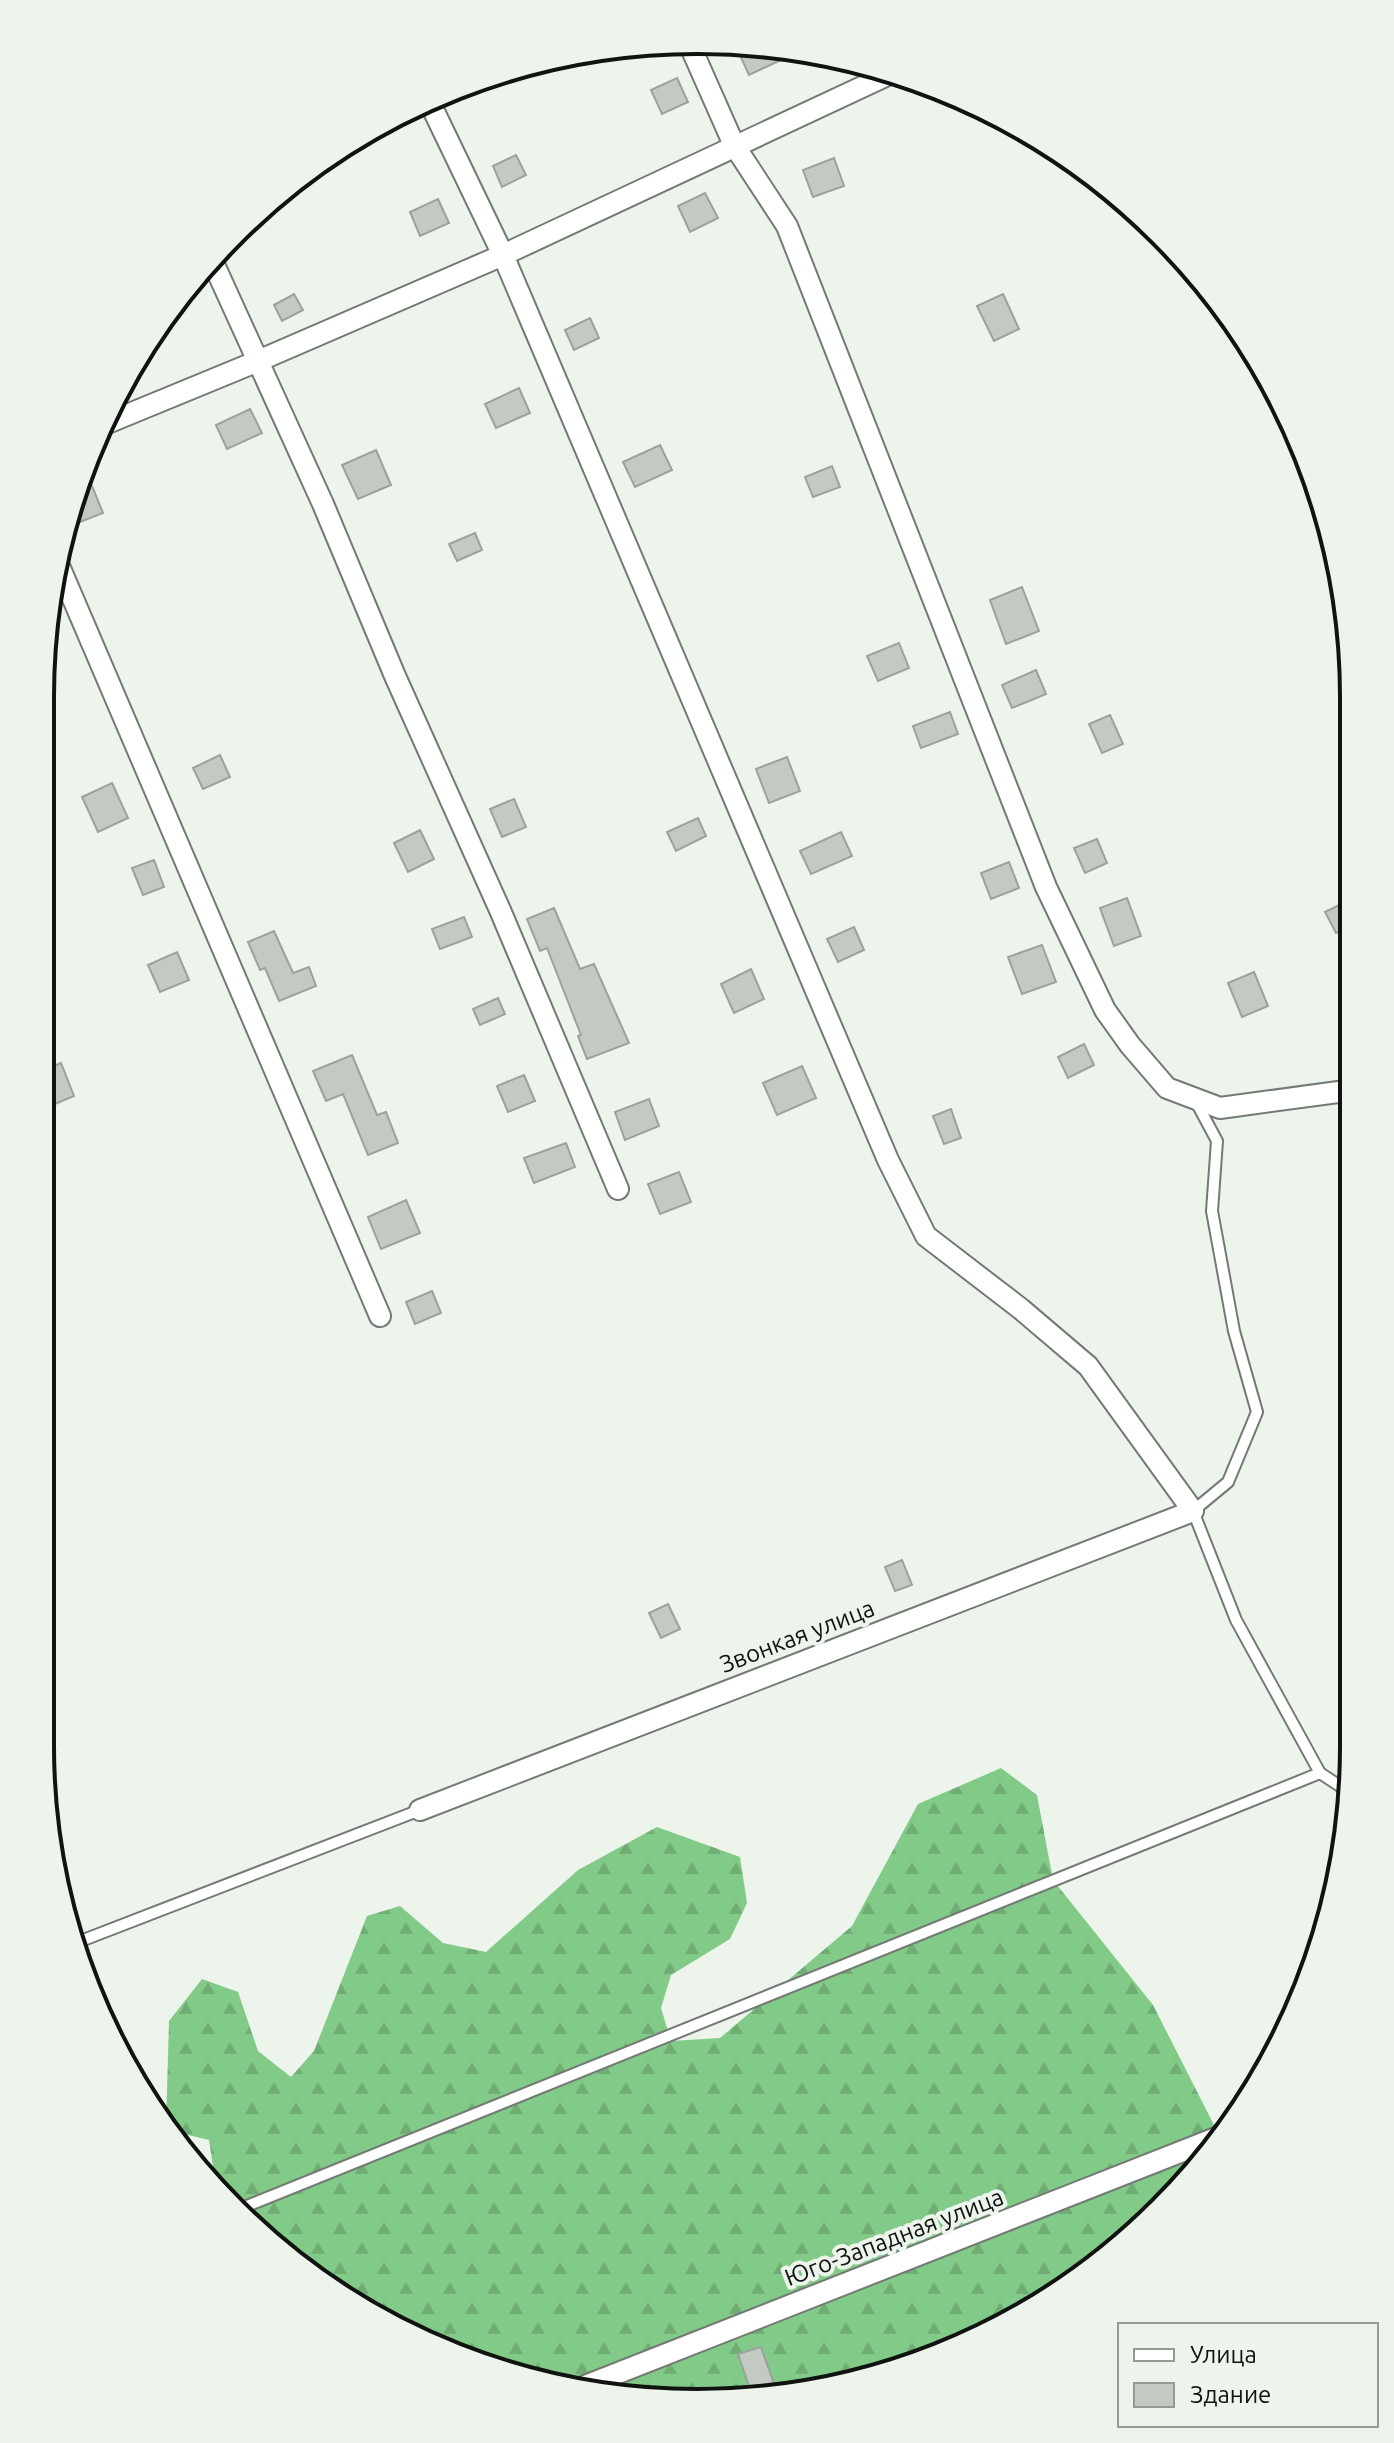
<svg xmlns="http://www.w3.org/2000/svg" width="1394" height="2443" font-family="Ubuntu,sans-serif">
<defs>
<pattern id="forest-firs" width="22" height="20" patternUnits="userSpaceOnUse" patternTransform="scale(2)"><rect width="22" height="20" fill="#82ca87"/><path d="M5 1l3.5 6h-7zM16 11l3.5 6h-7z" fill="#6fad74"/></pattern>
</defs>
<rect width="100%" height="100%" fill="#ecf4ec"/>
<!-- forest -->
<polygon fill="url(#forest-firs)" points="1001,1768 1037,1795 1053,1880 1153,2005 1215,2127 1212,2146 1174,2190 1169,2193 1168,2197 1130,2240 948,2353 740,2402 527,2380 332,2292 213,2181 215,2179 209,2140 167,2130 166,2128 169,2021 202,1979 238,1992 258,2051 291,2077 314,2051 367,1916 400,1906 443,1943 486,1952 578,1870 657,1827 740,1857 747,1903 730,1939 671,1975 661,2008 671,2041 720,2038 852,1926 918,1804"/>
<!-- building -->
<g fill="#c3cac3" stroke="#9ba29b" stroke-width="2">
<polygon points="755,46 775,48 781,60 749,75 739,53"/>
<polygon points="677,78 688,102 662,114 651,90"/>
<polygon points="516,155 526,175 502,187 493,166"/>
<polygon points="834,158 844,186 813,197 803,170"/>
<polygon points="705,193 718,218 690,232 678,206"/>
<polygon points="438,199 449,223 420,236 410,212"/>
<polygon points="294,294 303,310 282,321 274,305"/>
<polygon points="1003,294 1019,329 994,341 977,306"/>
<polygon points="590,318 599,338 574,350 565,330"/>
<polygon points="519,388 530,413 496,428 485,404"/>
<polygon points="250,409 262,433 227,449 216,425"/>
<polygon points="660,445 672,470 635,487 623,462"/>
<polygon points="376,450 391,485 358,499 342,465"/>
<polygon points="84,466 103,513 75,524 70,511 75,485"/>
<polygon points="832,466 840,487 813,497 805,477"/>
<polygon points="475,533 482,550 457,561 449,544"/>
<polygon points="1022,587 1039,631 1006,644 990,600"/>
<polygon points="899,643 909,668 878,681 867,656"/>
<polygon points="1036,670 1046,694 1012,708 1002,685"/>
<polygon points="950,712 958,734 921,748 913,726"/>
<polygon points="1110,715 1123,744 1102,753 1089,724"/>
<polygon points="220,755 230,777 203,789 193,768"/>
<polygon points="787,757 800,791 769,803 756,769"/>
<polygon points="112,783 128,818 98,832 82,797"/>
<polygon points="514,799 526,827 502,837 490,809"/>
<polygon points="698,818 706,836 676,851 667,832"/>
<polygon points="420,830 434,859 408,872 394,843"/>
<polygon points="841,832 852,856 811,874 800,851"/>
<polygon points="1097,839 1107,863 1085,873 1074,848"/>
<polygon points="154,860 164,887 143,895 132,868"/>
<polygon points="1009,862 1019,888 991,899 981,873"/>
<polygon points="1127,898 1141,936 1114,946 1100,908"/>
<polygon points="1353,898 1353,925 1336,933 1325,912"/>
<polygon points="554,908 580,969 594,964 629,1043 587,1059 578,1036 581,1035 547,948 540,951 527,919"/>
<polygon points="464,917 472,937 440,949 432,929"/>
<polygon points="854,927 864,950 838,962 827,939"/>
<polygon points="274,931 293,973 309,967 316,986 279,1001 265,968 260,970 248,942"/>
<polygon points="1042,945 1056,982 1022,994 1008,957"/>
<polygon points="177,952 189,980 160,992 148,965"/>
<polygon points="751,969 764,999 734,1013 721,984"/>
<polygon points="1254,972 1268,1006 1242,1017 1228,983"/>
<polygon points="498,998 505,1014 480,1025 473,1009"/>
<polygon points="1084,1044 1094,1065 1068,1078 1058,1057"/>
<polygon points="352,1055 377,1115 386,1112 398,1143 368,1155 343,1094 326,1101 313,1071"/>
<polygon points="61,1063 74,1096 41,1110 41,1071"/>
<polygon points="802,1066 816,1098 777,1115 763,1083"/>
<polygon points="524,1075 535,1101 508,1112 497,1086"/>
<polygon points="649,1099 659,1126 625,1140 615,1112"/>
<polygon points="951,1109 961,1138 944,1144 933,1116"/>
<polygon points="566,1143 575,1167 534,1183 524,1158"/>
<polygon points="679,1172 691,1202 660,1214 648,1184"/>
<polygon points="406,1200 420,1233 381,1249 368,1217"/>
<polygon points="432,1291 441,1313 415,1324 406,1302"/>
<polygon points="902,1560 912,1585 895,1591 885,1567"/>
<polygon points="668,1604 680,1629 661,1638 649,1613"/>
<polygon points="761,2347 774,2384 751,2392 738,2354"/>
</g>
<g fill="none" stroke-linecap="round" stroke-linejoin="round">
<defs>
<g id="lane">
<polyline points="1195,1100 1217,1141 1212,1211 1234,1331 1257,1412 1228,1482 1193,1511 1236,1620 1320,1773 1352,1794"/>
<polyline points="73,1944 420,1810"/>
<polyline points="242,2208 1320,1773"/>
</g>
<g id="street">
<polyline points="688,41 734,145 787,226 1046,887 1105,1010 1130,1045 1167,1088 1220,1108 1353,1090"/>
<polyline points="211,258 323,504 395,676 500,910 618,1189"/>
<polyline points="105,424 258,361 503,255 892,73"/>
<polyline points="59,566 380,1316"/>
<polyline points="420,1810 1193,1511 1088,1366 1021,1309 926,1236 888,1160 503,255 428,99"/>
<polyline points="585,2386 1221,2136"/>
</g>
</defs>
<!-- lane casing -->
<use href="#lane" stroke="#737a74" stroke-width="14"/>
<!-- street casing -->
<use href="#street" stroke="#737a74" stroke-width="24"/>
<!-- lane -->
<use href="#lane" stroke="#fff" stroke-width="10"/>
<!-- street -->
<use href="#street" stroke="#fff" stroke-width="20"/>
</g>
<g text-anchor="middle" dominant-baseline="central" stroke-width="8" stroke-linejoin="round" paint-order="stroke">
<!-- street labels -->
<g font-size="24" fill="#101310" stroke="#ecf4ec">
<text transform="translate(797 1636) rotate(-21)">Звонкая улица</text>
<text transform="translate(894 2237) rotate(-21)">Юго-Западная улица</text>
</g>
</g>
<!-- crop -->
<path d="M0 0H1394V2443H0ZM697 54H697A643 643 0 0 1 1340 697V1746A643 643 0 0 1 697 2389H697A643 643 0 0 1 54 1746V697A643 643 0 0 1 697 54Z" fill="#ecf4ec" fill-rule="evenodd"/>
<path fill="none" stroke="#101310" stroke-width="4" d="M697 54H697A643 643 0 0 1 1340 697V1746A643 643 0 0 1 697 2389H697A643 643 0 0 1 54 1746V697A643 643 0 0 1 697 54Z"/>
<!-- legend -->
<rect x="1118" y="2323" width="260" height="104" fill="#ecf4ec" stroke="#949a94" stroke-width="2"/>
<rect x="1134" y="2349" width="40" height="12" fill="#ffffff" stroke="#949a94" stroke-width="2"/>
<text x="1190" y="2363" font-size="24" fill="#101310">Улица</text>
<rect x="1134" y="2383" width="40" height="24" fill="#c3cac3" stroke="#949a94" stroke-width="2"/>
<text x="1190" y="2403" font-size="24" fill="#101310">Здание</text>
</svg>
